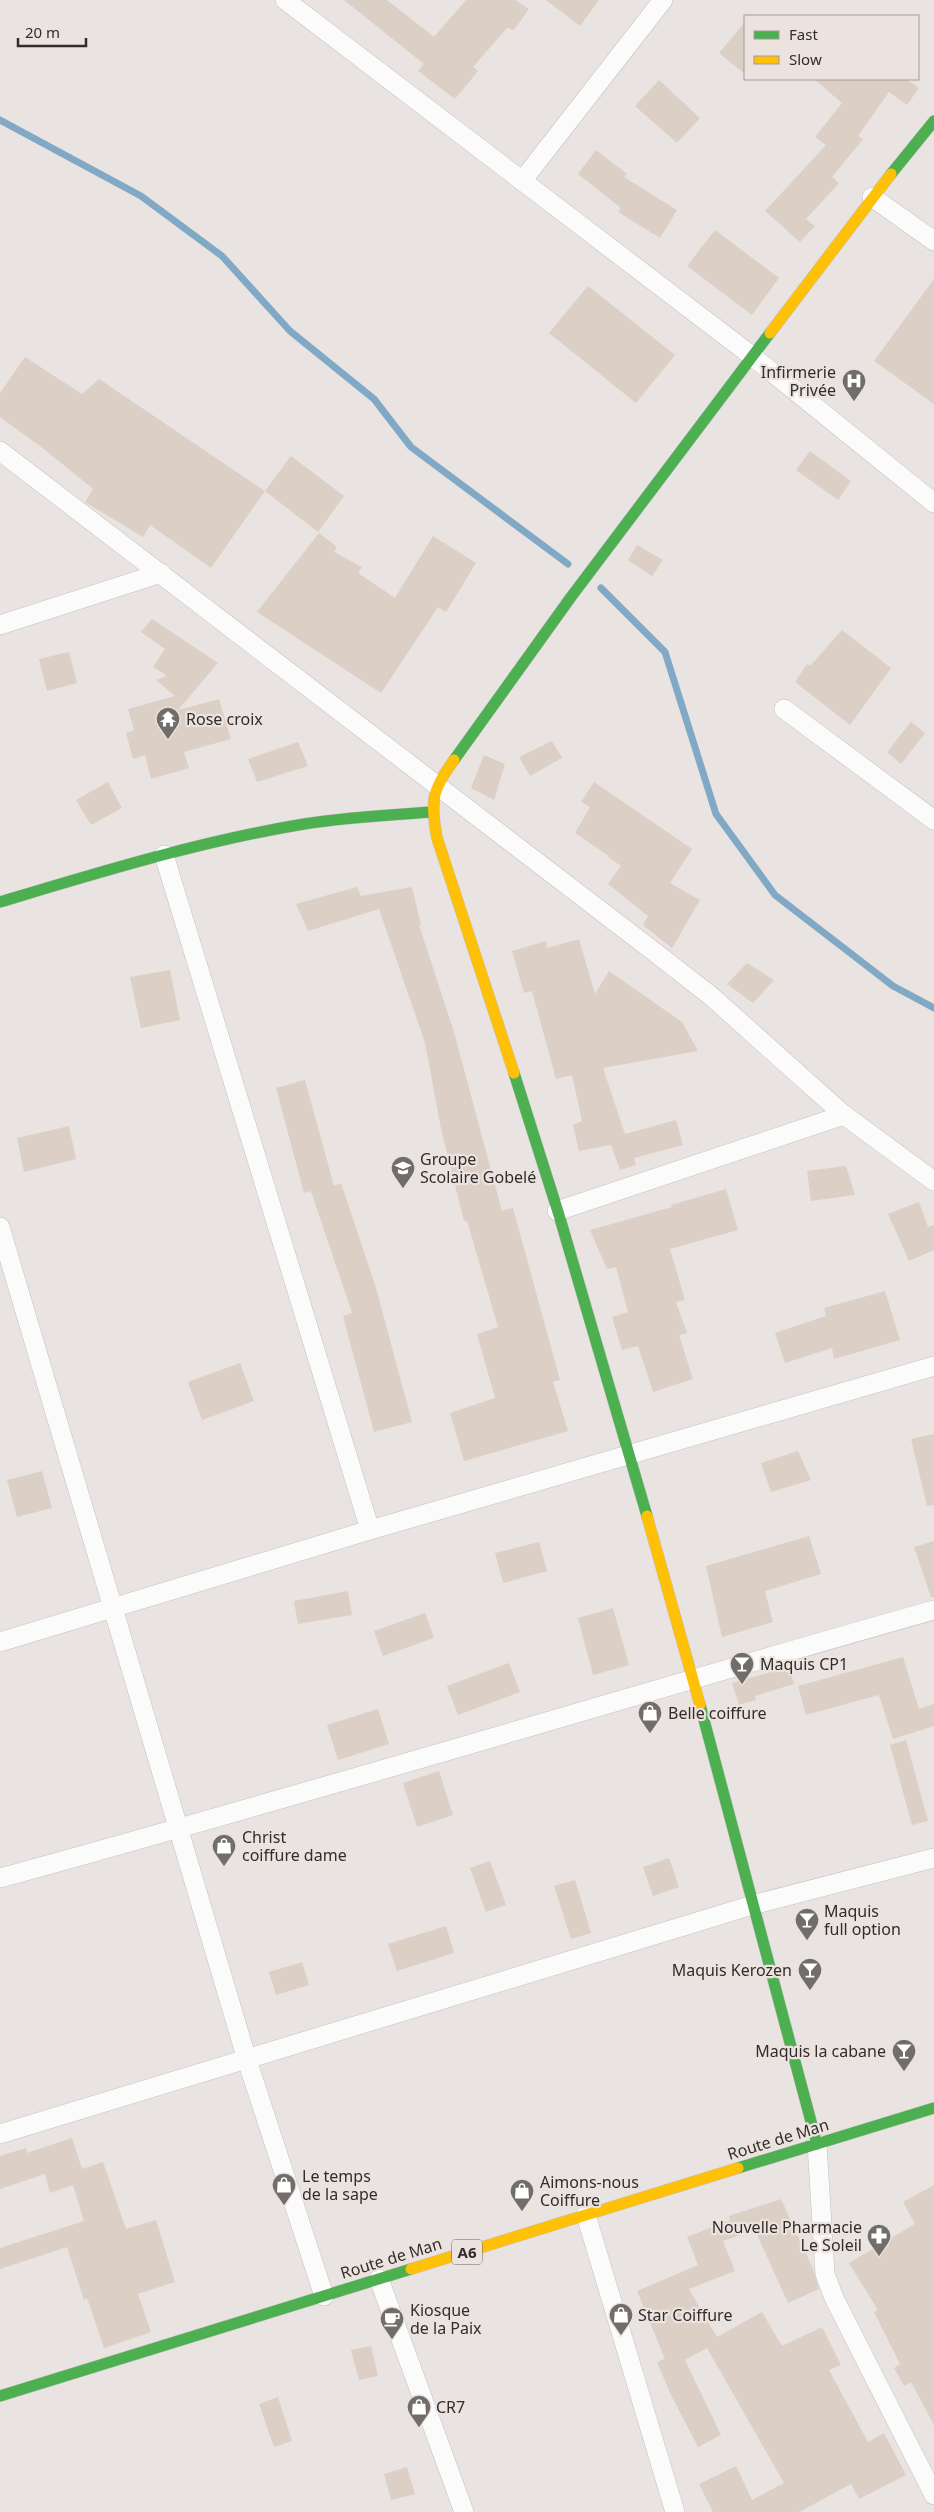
<svg xmlns="http://www.w3.org/2000/svg" width="934" height="2512" font-family="'Noto Sans',sans-serif">
<rect width="100%" height="100%" fill="#e9e4e2"/>
<g fill="none" stroke-linecap="round" stroke-linejoin="round">
<!-- stream -->
<g stroke="#81a9c5" stroke-width="7">
<polyline points="0,120 141,196 222,256 290,331 374,399 411,447 568,564"/>
<polyline points="601,588 665,652 716,814 775,895 893,986 934,1008"/>
</g>
</g>
<!-- building -->
<g fill="#dccfc5">
<polygon points="344,0 387,0 434,37 466,0 515,0 529,9 514,30 507,28 473,67 478,71 455,99 418,71 424,64"/>
<polygon points="546,0 599,0 580,26"/>
<polygon points="745,22 745,74 719,53"/>
<polygon points="814,79 906,79 919,88 907,105 889,92 858,136 863,139 832,177 839,183 806,219 815,226 800,242 765,211 826,145 815,137 842,103"/>
<polygon points="659,80 700,118 677,143 635,106"/>
<polygon points="596,150 627,174 624,177 677,210 660,238 618,212 621,208 578,174"/>
<polygon points="715,230 779,278 752,315 687,266"/>
<polygon points="934,279 934,404 874,361"/>
<polygon points="588,286 675,355 636,403 549,333"/>
<polygon points="25,357 82,394 99,379 265,491 211,568 150,525 143,537 85,502 93,489 44,449 0,417 0,393"/>
<polygon points="810,451 851,481 838,500 796,470"/>
<polygon points="291,456 344,496 318,532 265,491"/>
<polygon points="319,533 337,547 334,552 362,567 358,573 395,598 433,536 476,563 446,612 438,607 381,693 257,612"/>
<polygon points="637,545 663,560 652,576 628,560"/>
<polygon points="152,619 218,663 178,710 219,699 231,739 184,752 189,768 151,779 145,755 133,759 126,733 134,730 128,709 175,696 156,680 167,676 153,667 165,649 141,632"/>
<polygon points="842,630 891,668 850,725 795,682 807,664 810,666"/>
<polygon points="69,652 77,683 47,691 39,659"/>
<polygon points="911,722 925,733 901,764 887,752"/>
<polygon points="552,741 562,758 530,776 519,757"/>
<polygon points="298,742 308,766 257,782 248,759"/>
<polygon points="484,755 505,764 494,800 471,788"/>
<polygon points="108,782 122,808 91,825 76,800"/>
<polygon points="594,782 692,849 670,883 700,900 672,948 643,925 648,916 608,884 621,866 608,857 609,856 575,833 590,807 581,802"/>
<polygon points="357,887 361,896 412,887 421,925 419,925 454,1032 502,1211 513,1208 560,1380 553,1382 568,1431 464,1461 450,1413 495,1398 477,1334 498,1327 467,1221 464,1221 441,1129 425,1043 379,909 308,931 296,904"/>
<polygon points="579,939 595,994 609,971 682,1022 698,1051 603,1068 625,1134 676,1120 683,1145 634,1158 636,1165 620,1170 611,1145 579,1151 573,1125 582,1121 572,1075 556,1079 532,991 524,993 512,951 546,941 547,948"/>
<polygon points="747,963 774,980 753,1003 727,984"/>
<polygon points="170,970 180,1020 141,1028 130,977"/>
<polygon points="305,1080 334,1186 341,1183 376,1288 412,1422 374,1432 343,1316 352,1313 311,1191 304,1193 276,1088"/>
<polygon points="69,1126 76,1159 24,1172 17,1138"/>
<polygon points="846,1166 855,1195 811,1201 807,1171"/>
<polygon points="726,1189 738,1230 670,1249 685,1300 676,1302 687,1333 679,1335 693,1379 653,1392 638,1346 622,1350 612,1317 628,1312 616,1267 607,1269 590,1230 672,1207 671,1205"/>
<polygon points="919,1202 928,1227 934,1225 934,1250 909,1261 888,1214"/>
<polygon points="885,1291 900,1340 834,1359 832,1348 785,1363 775,1333 826,1316 824,1308"/>
<polygon points="240,1363 254,1401 202,1420 188,1382"/>
<polygon points="934,1434 934,1505 927,1506 911,1439"/>
<polygon points="798,1451 811,1480 771,1492 761,1463"/>
<polygon points="42,1471 52,1508 17,1517 7,1480"/>
<polygon points="809,1536 821,1574 765,1591 773,1622 722,1637 706,1566"/>
<polygon points="934,1541 934,1597 931,1597 914,1547"/>
<polygon points="539,1542 547,1571 503,1583 495,1553"/>
<polygon points="348,1591 352,1615 298,1624 294,1601"/>
<polygon points="613,1608 629,1665 593,1675 578,1618"/>
<polygon points="425,1613 434,1638 383,1656 374,1631"/>
<polygon points="903,1657 919,1709 934,1704 934,1726 893,1739 879,1695 806,1715 798,1686"/>
<polygon points="509,1663 520,1692 458,1715 447,1686"/>
<polygon points="789,1667 794,1684 755,1696 756,1700 739,1705 732,1683"/>
<polygon points="378,1709 389,1744 338,1760 327,1725"/>
<polygon points="906,1740 928,1821 912,1825 890,1745"/>
<polygon points="439,1771 453,1815 417,1827 403,1783"/>
<polygon points="669,1858 679,1887 653,1896 643,1867"/>
<polygon points="490,1861 506,1905 486,1912 470,1868"/>
<polygon points="575,1880 591,1933 571,1939 554,1886"/>
<polygon points="446,1926 454,1953 397,1971 388,1944"/>
<polygon points="302,1962 309,1985 276,1995 269,1972"/>
<polygon points="72,2138 82,2169 103,2162 126,2229 156,2220 175,2282 138,2294 151,2332 104,2348 87,2298 84,2300 67,2247 0,2269 0,2248 84,2221 73,2185 50,2193 45,2174 0,2189 0,2156 26,2148 27,2153"/>
<polygon points="934,2185 934,2425 911,2382 904,2386 894,2368 900,2364 874,2312 878,2310 849,2263 915,2224 903,2202"/>
<polygon points="781,2199 813,2269 819,2289 788,2303 755,2230 723,2241 735,2271 689,2289 717,2337 762,2312 782,2346 822,2327 841,2365 829,2370 868,2442 884,2433 906,2475 859,2499 851,2484 799,2512 713,2512 699,2484 736,2466 752,2500 784,2483 707,2348 685,2360 721,2435 698,2447 670,2393 657,2362 665,2359 637,2291 698,2265 687,2237 730,2220 729,2216"/>
<polygon points="371,2346 378,2376 359,2380 351,2350"/>
<polygon points="278,2397 292,2441 274,2447 259,2404"/>
<polygon points="407,2467 415,2494 391,2500 384,2474"/>
</g>
<g fill="none" stroke-linecap="round" stroke-linejoin="round">
<defs>
<g id="street">
<polyline points="285,0 752,356 934,503"/>
<polyline points="522,181 663,0"/>
<polyline points="872,197 934,241"/>
<polyline points="0,451 648,947 711,996 844,1115 934,1181"/>
<polyline points="0,625 161,573"/>
<polyline points="784,709 934,820"/>
<polyline points="164,855 370,1530"/>
<polyline points="557,1211 844,1115"/>
<polyline points="0,1227 247,2060 324,2296"/>
<polyline points="0,1642 370,1530 934,1366"/>
<path d="M0,1878C312,1793 622,1698 934,1610"/>
<polyline points="0,2134 756,1904 934,1858"/>
<polyline points="817,2144 825,2274 834,2298 934,2495"/>
<polyline points="586,2215 675,2512"/>
<polyline points="379,2279 464,2512"/>
</g>
<g id="fast">
<polyline points="891,174 934,121"/>
<polyline points="454,760 571,597 770,333"/>
<path d="M0,902C100,872 201,841 304,824C346,817 389,815 432,812"/>
<polyline points="514,1073 559,1215 647,1516"/>
<polyline points="700,1705 817,2144"/>
<polyline points="738,2168 934,2108"/>
<polyline points="0,2396 411,2269"/>
</g>
<g id="slow">
<polyline points="770,333 891,174"/>
<path d="M454,760C432,790 430,801 437,838L514,1073"/>
<polyline points="647,1516 700,1705"/>
<polyline points="411,2269 738,2168"/>
</g>
</defs>
<!-- street casing -->
<use href="#street" stroke="#c4c0be" stroke-width="20"/>
<!-- fast casing -->
<use href="#fast" stroke="#c4c0be" stroke-width="12"/>
<!-- slow casing -->
<use href="#slow" stroke="#c4c0be" stroke-width="12"/>
<!-- street -->
<use href="#street" stroke="#fcfbfb" stroke-width="19"/>
<!-- fast -->
<use href="#fast" stroke="#4caf50" stroke-width="11"/>
<!-- slow -->
<use href="#slow" stroke="#ffc107" stroke-width="11"/>
</g>
<!-- icons -->
<defs>
<symbol id="hospital-pin" viewBox="-11 -11 22 30"><path d="M0 17L-7.5 6A9.5 9.5 0 1 1 7.5 6Z" fill="#716d6b" stroke="#ece3df"/><path d="M-5-5h3v3.5h4V-5h3V5h-3V1.5h-4V5h-3Z" fill="#fff"/></symbol>
<symbol id="temple-pin" viewBox="-11 -11 22 30"><path d="M0 17L-7.5 6A9.5 9.5 0 1 1 7.5 6Z" fill="#716d6b" stroke="#ece3df"/><path d="M0-6L5-2H3V0L6.5 2.5H4V6H1.5V3h-3V6H-4V2.5H-6.5L-3 0V-2H-5Z" fill="#fff"/></symbol>
<symbol id="school-pin" viewBox="-11 -11 22 30"><path d="M0 17L-7.5 6A9.5 9.5 0 1 1 7.5 6Z" fill="#716d6b" stroke="#ece3df"/><path d="M0-5L7-2L0 1L-7-2ZM-4 1L0 2.5L4 1V4Q0 6-4 4Z" fill="#fff"/></symbol>
<symbol id="bar-pin" viewBox="-11 -11 22 30"><path d="M0 17L-7.5 6A9.5 9.5 0 1 1 7.5 6Z" fill="#716d6b" stroke="#ece3df"/><path d="M-6-5H6L.8 .8V4.5H3.5V6h-7V4.5H-.8V.8Z" fill="#fff"/></symbol>
<symbol id="shop-pin" viewBox="-11 -11 22 30"><path d="M0 17L-7.5 6A9.5 9.5 0 1 1 7.5 6Z" fill="#716d6b" stroke="#ece3df"/><path d="M-5-2.5h2.3a2.7 3.5 0 0 1 5.4 0H5L5.5 6h-11ZM-1.5-2.5h3a1.5 2.3 0 0 0-3 0Z" fill="#fff"/></symbol>
<symbol id="pharmacy-pin" viewBox="-11 -11 22 30"><path d="M0 17L-7.5 6A9.5 9.5 0 1 1 7.5 6Z" fill="#716d6b" stroke="#ece3df"/><path d="M-2-6h4v4h4v4h-4v4h-4v-4h-4v-4h4Z" fill="#fff"/></symbol>
<symbol id="cafe-pin" viewBox="-11 -11 22 30"><path d="M0 17L-7.5 6A9.5 9.5 0 1 1 7.5 6Z" fill="#716d6b" stroke="#ece3df"/><path d="M-5.5-4.5H6V0H3Q3 3.5 0 3.5H-2.5Q-5.5 3.5-5.5 0ZM3-3.2v2h1.7v-2ZM-6 4.5H4V6H-6Z" fill="#fff"/></symbol>
</defs>
<g fill-rule="evenodd">
<use href="#hospital-pin" x="840" y="367" width="28" height="38"/>
<use href="#temple-pin" x="154" y="705" width="28" height="38"/>
<use href="#school-pin" x="389" y="1154" width="28" height="38"/>
<use href="#bar-pin" x="728" y="1650" width="28" height="38"/>
<use href="#shop-pin" x="636" y="1699" width="28" height="38"/>
<use href="#shop-pin" x="210" y="1832" width="28" height="38"/>
<use href="#bar-pin" x="793" y="1906" width="28" height="38"/>
<use href="#bar-pin" x="796" y="1956" width="28" height="38"/>
<use href="#bar-pin" x="890" y="2037" width="28" height="38"/>
<use href="#shop-pin" x="270" y="2171" width="28" height="38"/>
<use href="#shop-pin" x="508" y="2177" width="28" height="38"/>
<use href="#pharmacy-pin" x="865" y="2222" width="28" height="38"/>
<use href="#shop-pin" x="607" y="2301" width="28" height="38"/>
<use href="#cafe-pin" x="378" y="2305" width="28" height="38"/>
<use href="#shop-pin" x="405" y="2393" width="28" height="38"/>
</g>
<g text-anchor="middle" dominant-baseline="central" stroke-width="4.5" stroke-linejoin="round" paint-order="stroke">
<!-- shield labels -->
<rect fill="#ece3df" stroke="#686461" stroke-width="1" x="452" y="2239.5" width="30" height="25" rx="4"/>
<g font-size="15" font-weight="bold" fill="#302d2b">
<text x="467" y="2252">A6</text>
</g>
<!-- poi labels -->
<g font-size="16" fill="#302d2b" stroke="#ece3df" text-anchor="start">
<text x="836" y="372" text-anchor="end">Infirmerie<tspan x="836" dy="18">Privée</tspan></text>
<text x="186" y="719">Rose croix</text>
<text x="420" y="1159">Groupe<tspan x="420" dy="18">Scolaire Gobelé</tspan></text>
<text x="760" y="1664">Maquis CP1</text>
<text x="668" y="1713">Belle coiffure</text>
<text x="242" y="1837">Christ<tspan x="242" dy="18">coiffure dame</tspan></text>
<text x="824" y="1911">Maquis<tspan x="824" dy="18">full option</tspan></text>
<text x="792" y="1970" text-anchor="end">Maquis Kerozen</text>
<text x="886" y="2051" text-anchor="end">Maquis la cabane</text>
<text x="302" y="2176">Le temps<tspan x="302" dy="18">de la sape</tspan></text>
<text x="540" y="2182">Aimons-nous<tspan x="540" dy="18">Coiffure</tspan></text>
<text x="862" y="2227" text-anchor="end">Nouvelle Pharmacie<tspan x="862" dy="18">Le Soleil</tspan></text>
<text x="410" y="2310">Kiosque<tspan x="410" dy="18">de la Paix</tspan></text>
<text x="638" y="2315">Star Coiffure</text>
<text x="436" y="2407">CR7</text>
</g>
<!-- street labels -->
<g font-size="16" fill="#302d2b" stroke="#ece3df">
<text transform="translate(778 2139) rotate(-17)">Route de Man</text>
<text transform="translate(391 2258) rotate(-17)">Route de Man</text>
</g>
</g>
<!-- legend -->
<rect x="744" y="15" width="175" height="65" fill="#ece3df" stroke="#a19a97"/>
<rect x="754" y="31" width="25" height="8" fill="#4caf50" stroke="#a19a97"/>
<text x="789" y="40" font-size="15" fill="#302d2b">Fast</text>
<rect x="754" y="56" width="25" height="8" fill="#ffc107" stroke="#a19a97"/>
<text x="789" y="65" font-size="15" fill="#302d2b">Slow</text>
<!-- scale -->
<path d="M18 38v8h68v-8" fill="none" stroke="#302d2b" stroke-width="2.5"/>
<text x="25" y="38" font-size="15" fill="#302d2b" stroke="#ece3df" stroke-width="4" paint-order="stroke">20 m</text>
</svg>
